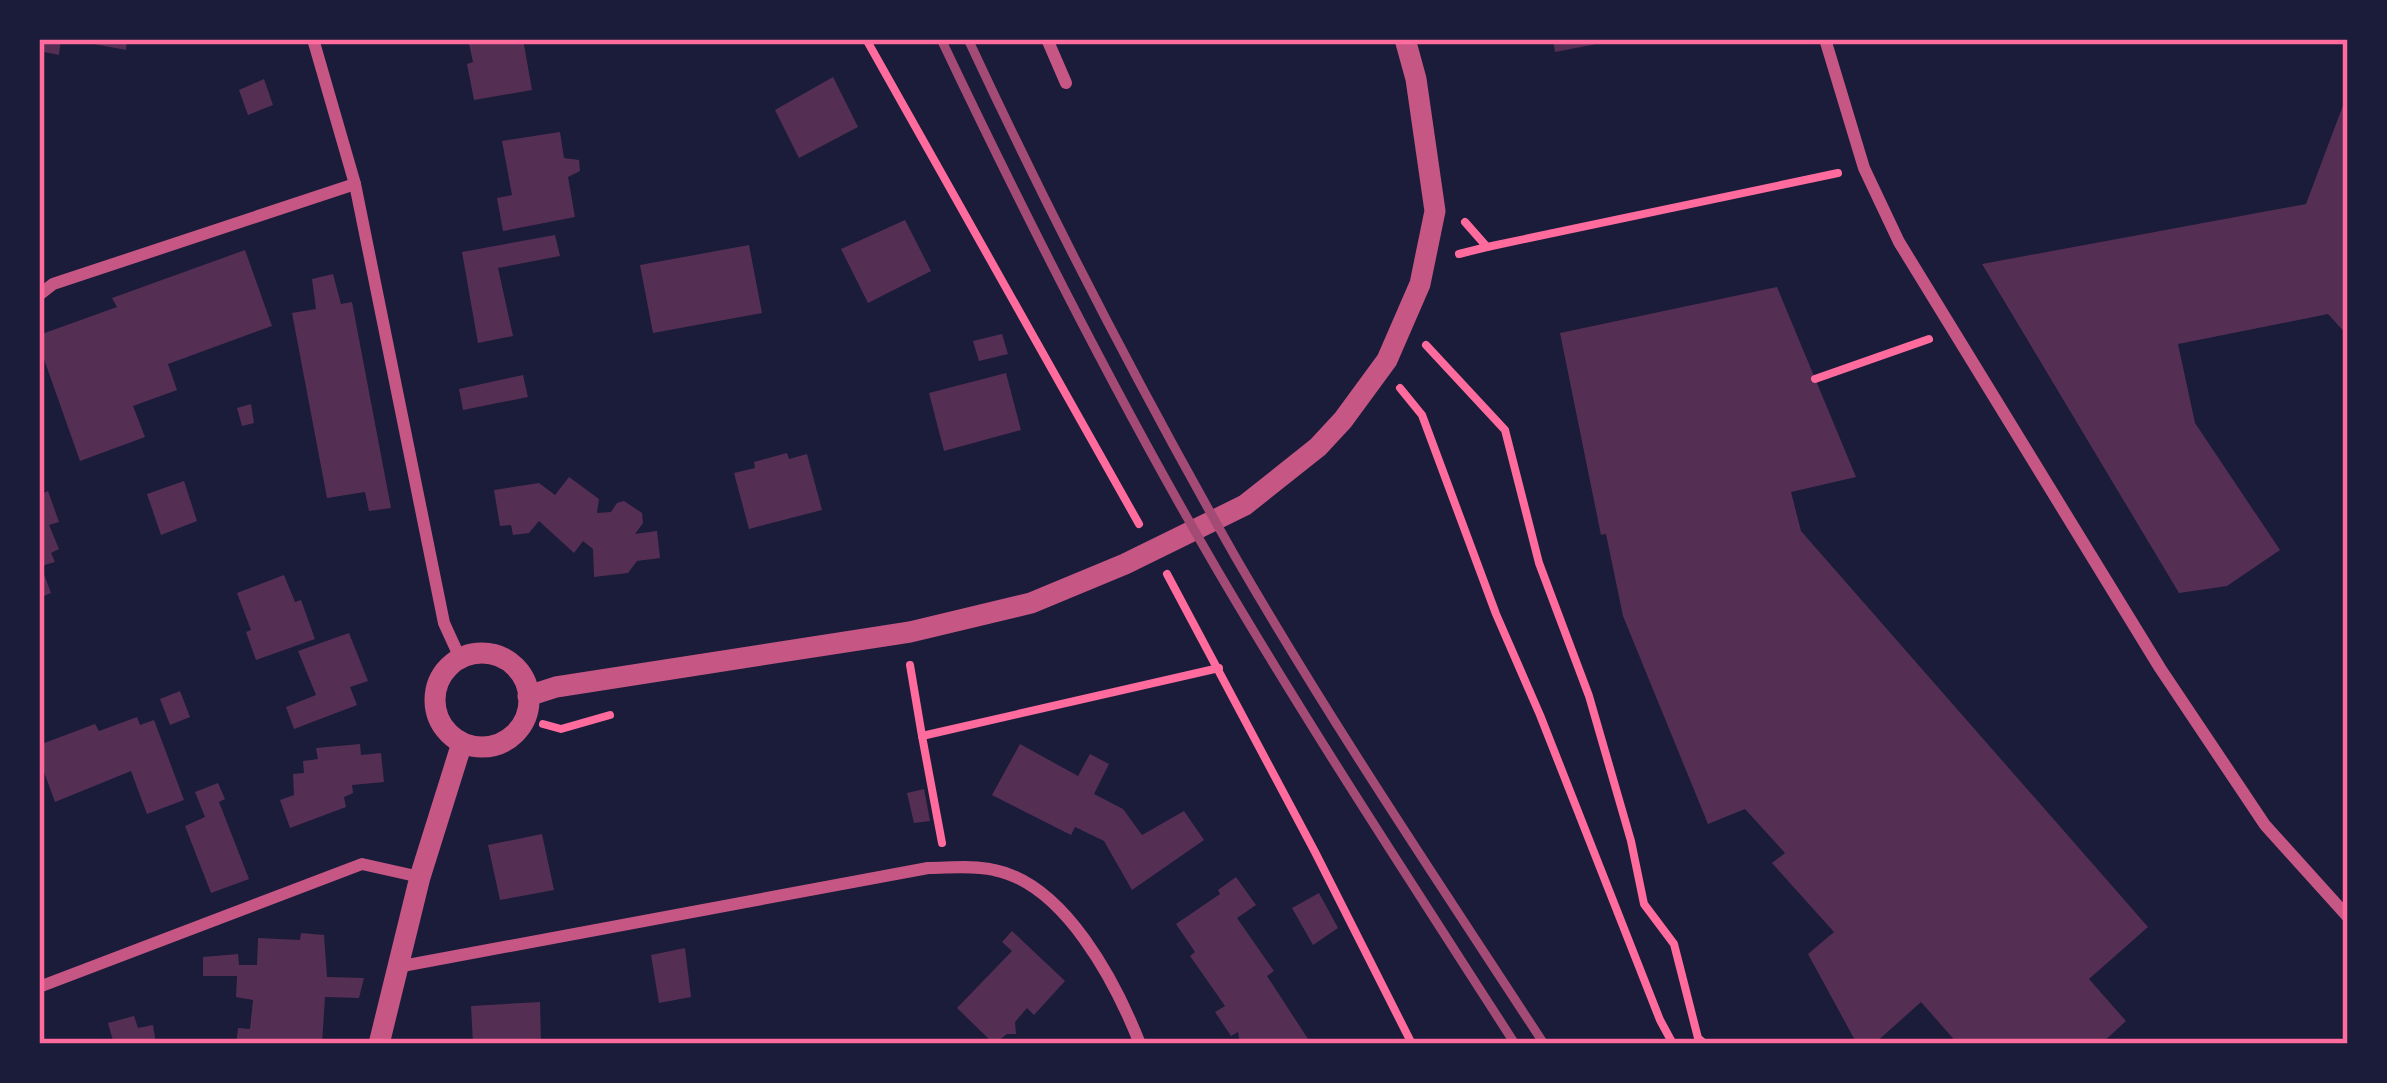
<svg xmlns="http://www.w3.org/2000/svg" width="2387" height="1083" font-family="Mulish,sans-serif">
<rect width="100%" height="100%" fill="#1b1b3a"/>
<!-- building -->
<g fill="#542f53">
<polygon points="39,39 61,39 59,55 39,51"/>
<polygon points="78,39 127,39 126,50 78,41"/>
<polygon points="468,39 523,39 532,90 474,100 467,64 473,62"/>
<polygon points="1553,39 1612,39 1612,41 1555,52"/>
<polygon points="833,77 858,127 799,158 775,110"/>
<polygon points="264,79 273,105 248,115 239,90"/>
<polygon points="2348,92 2348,336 2328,314 2178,344 2195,423 2280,550 2227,586 2179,593 1982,264 2306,204"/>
<polygon points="560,132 564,158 579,160 580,171 568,177 575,217 503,231 497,198 512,195 502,141"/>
<polygon points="905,220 931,271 868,303 841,249"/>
<polygon points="555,235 560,256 498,268 513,336 478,343 462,252"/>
<polygon points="749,245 762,313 653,333 640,265"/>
<polygon points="245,250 272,326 168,364 177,390 133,406 145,437 80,461 39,345 39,335 117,307 112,298"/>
<polygon points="333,274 341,304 352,302 391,508 369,511 365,492 327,498 292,313 316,309 312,279"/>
<polygon points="1777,287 1856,477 1791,492 1801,531 2148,927 2089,979 2126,1021 2101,1044 1958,1044 1921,1002 1874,1044 1857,1044 1808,954 1834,932 1772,863 1785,853 1745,809 1708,824 1623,616 1606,534 1601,535 1560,333"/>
<polygon points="1002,334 1008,354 979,361 973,341"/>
<polygon points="1006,373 1021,430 944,451 929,393"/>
<polygon points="523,375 528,397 463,410 459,389"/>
<polygon points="251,404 254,423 242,426 237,408"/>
<polygon points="787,453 789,459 807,454 822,510 749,529 734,473 755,468 754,462"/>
<polygon points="569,477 599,499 597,513 611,512 617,503 624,501 642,513 643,523 635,534 657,531 660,558 637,561 628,573 594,577 593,549 583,541 574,553 539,521 529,533 513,535 511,525 500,526 494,490 539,483 555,495"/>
<polygon points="184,481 197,521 161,535 147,494"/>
<polygon points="48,491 59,522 49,525 59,549 51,553 55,562 41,566 51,593 39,598 39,495"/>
<polygon points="284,575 295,602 301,600 315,639 256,660 246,632 251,630 237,593"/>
<polygon points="349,633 368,681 350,687 357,705 294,729 286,707 316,695 298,651"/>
<polygon points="180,691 190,717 170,725 160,699"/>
<polygon points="137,717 140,725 154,720 184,800 147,814 131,771 55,802 40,761 39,745 95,724 99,731"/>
<polygon points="360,744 361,755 381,753 384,782 352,785 353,793 344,797 346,807 290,828 280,800 294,795 293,774 304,773 303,761 318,759 316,748"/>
<polygon points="1020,744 1078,776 1090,754 1109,764 1094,794 1123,809 1142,835 1184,811 1204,840 1132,890 1104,841 1075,827 1071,835 992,795"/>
<polygon points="218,783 225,799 219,802 249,879 211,893 185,826 205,817 195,792"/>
<polygon points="924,789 930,821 914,823 907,793"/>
<polygon points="542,834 554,890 500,900 488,845"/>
<polygon points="1236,877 1256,905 1237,918 1274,971 1267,976 1310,1042 1308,1044 1240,1044 1238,1032 1231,1036 1215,1012 1225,1006 1190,956 1195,952 1176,924 1220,894 1218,890"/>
<polygon points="1319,893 1338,928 1313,945 1292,908"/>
<polygon points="1012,931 1065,981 1034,1015 1027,1008 1015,1022 1016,1034 1007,1034 994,1044 957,1008 1012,951 1002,942"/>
<polygon points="301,933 324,935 327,977 364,978 359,998 325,997 322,1044 236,1044 238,1028 250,1029 253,1000 236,997 237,976 203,976 203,957 238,954 239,965 257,965 258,938 300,940"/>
<polygon points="685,948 691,997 659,1003 651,955"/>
<polygon points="540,1002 541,1044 473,1044 471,1006"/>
<polygon points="134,1016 138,1028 153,1025 156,1044 114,1044 108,1023"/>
</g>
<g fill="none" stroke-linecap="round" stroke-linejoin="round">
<!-- path -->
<g stroke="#ff6b9d" stroke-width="8">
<polyline points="866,39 1139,524"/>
<polyline points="1487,247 1838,173"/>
<polyline points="1459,254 1487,247 1465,222"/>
<polyline points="1426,345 1505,430 1539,563 1589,696 1631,841 1644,904 1674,944 1698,1038 1705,1044"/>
<polyline points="1815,379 1929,339"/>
<polyline points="1400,388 1422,415 1496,614 1540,715 1660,1020 1673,1044"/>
<polyline points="1167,574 1315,852 1412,1044"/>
<polyline points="910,665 922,736"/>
<polyline points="543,724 561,729 610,715"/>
<polyline points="942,843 922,736 1219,668"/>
</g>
<!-- minor -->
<g stroke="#c65784" stroke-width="12">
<polyline points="313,39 355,184 444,623 460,658"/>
<polyline points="1047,39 1066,83"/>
<polyline points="1825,39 1864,168 1899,242 2160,668 2265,825 2348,917"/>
<polyline points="39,295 53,284 355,184"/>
<path d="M397,967L928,868C949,868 974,865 994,870C1065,884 1116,983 1140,1044"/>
<polyline points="39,987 362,864 420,877"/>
</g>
<!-- tertiary -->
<g stroke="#c65784" stroke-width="21">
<circle cx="482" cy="700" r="47"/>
<polyline points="528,696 556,687 910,632 1031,603 1125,564 1245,505 1318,447 1343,420 1387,360 1420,284 1435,211 1416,79 1405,39"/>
<polyline points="379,1044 420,877 462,743"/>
</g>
<!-- rail -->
<g stroke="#a44b75" stroke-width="9">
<path d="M941,39C1027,220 1118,400 1219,573C1313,733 1415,888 1515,1044"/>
<path d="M968,39C1050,215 1140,389 1236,558C1332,724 1439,883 1544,1044"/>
</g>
</g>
<!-- border -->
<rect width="2387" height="1083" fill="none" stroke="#1b1b3a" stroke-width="84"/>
<rect x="42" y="42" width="2303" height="999" fill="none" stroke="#ff6b9d" stroke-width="4.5"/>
</svg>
